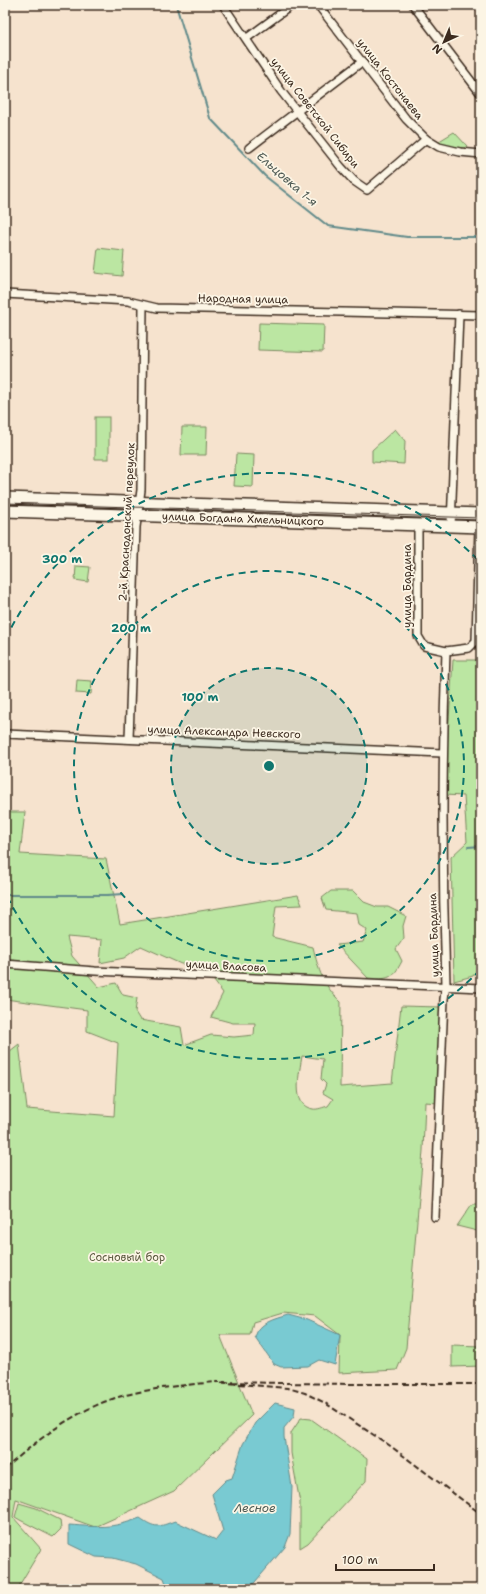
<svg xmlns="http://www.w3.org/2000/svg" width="486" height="1594" font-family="'Shantell Sans',sans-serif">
<rect width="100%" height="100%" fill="#f6e3ce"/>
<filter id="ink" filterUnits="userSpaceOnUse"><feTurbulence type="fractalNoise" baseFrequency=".025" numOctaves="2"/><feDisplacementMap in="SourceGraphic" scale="8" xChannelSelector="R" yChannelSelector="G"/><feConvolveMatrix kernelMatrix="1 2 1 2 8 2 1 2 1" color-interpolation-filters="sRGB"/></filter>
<g filter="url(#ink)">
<!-- green -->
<g fill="#bbe6a2" stroke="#7b8860" fill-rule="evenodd">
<polygon points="454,132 467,146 462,150 436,143"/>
<polygon points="98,248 124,251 122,276 95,273"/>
<polygon points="259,323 324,325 323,352 258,350"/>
<rect x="95" y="417" width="14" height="42"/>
<polygon points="182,427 207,427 206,455 181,455"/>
<polygon points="395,429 405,441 404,464 372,462 372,450"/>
<polygon points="236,454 254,455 253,487 234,486"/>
<polygon points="76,566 90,567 88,582 75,580"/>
<polygon points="481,650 481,691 477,699 481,699 481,963 473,976 454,981 451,857 467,842 464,796 444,795 453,660 479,660"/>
<polygon points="77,680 92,681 91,694 76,693"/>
<path d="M5,812H25L20,854L106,859L120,924L298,895L302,905L276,906L272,937L313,947C319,971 322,984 341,1002L340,1087L392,1083L401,1006L440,1007L438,1103L425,1102L423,1151L406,1348L397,1370L339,1373L340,1335L315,1316L283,1313L253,1322L250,1335H220L252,1415L174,1491L95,1527L16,1499L13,1517L41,1549L17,1589H5V1055L19,1044L27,1109L114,1116L118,1043L87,1031V1010L5,999ZM67,937L102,940L100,963L124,958L141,946L181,964H193L214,981L223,993L211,1017L233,1023H255L254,1035L234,1037L211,1035L184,1045L181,1027L140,1020L135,1012L137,998L123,995L116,983L99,987L72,956ZM302,1056L323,1059L321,1079L326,1084L323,1093L333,1099L328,1106C324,1107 317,1110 313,1109C290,1106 300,1071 302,1056Z"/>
<path d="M331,891H353L364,902L377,907H388L406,916L403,926L404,938L396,949L402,961C393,979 388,980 368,978L337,945L363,942L367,930L359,925L357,913L326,910L322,898Z"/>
<polygon points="472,1204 481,1204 481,1232 457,1226"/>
<polygon points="452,1345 481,1346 481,1366 452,1367"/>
<polygon points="301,1418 311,1419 367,1459 366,1481 308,1543 300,1548 300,1503 291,1453 291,1433"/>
<polygon points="19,1503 36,1508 60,1520 61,1529 53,1537 20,1520 15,1517"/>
</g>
<!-- water -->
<g fill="#79cad2" stroke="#608a8a">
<path d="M288,1315L307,1320L340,1335L335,1365L319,1360L308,1366L281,1367L274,1364L255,1337C259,1322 275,1319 288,1315Z"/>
<path d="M275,1403L295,1408L294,1416L284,1428V1437L292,1487L290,1534L285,1547L249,1589H168L164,1578L136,1564L113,1558L96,1557L69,1544V1525C99,1527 111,1529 140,1518C156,1529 158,1527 175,1521L216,1540L223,1531L212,1494L226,1480L232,1478L243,1444L255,1423Z"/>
</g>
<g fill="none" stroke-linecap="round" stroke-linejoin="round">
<!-- stream -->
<g stroke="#608a8a" stroke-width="2">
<polyline points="176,5 210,118 265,176 328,226 407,237 481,237"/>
<polyline points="468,847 481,846"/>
<polyline points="5,895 107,895 123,894"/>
</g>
<defs>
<g id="minor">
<polyline points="223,5 281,91 341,167 354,181 367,190 426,139"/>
<polyline points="318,5 406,119 426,139 439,147 460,152 481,154"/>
<polyline points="413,5 481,94"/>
<polyline points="247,38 292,5"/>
<polyline points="249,148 363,61"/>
<polyline points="5,294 128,301 157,308 481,315"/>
<path d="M418,525V636L424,646L446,651C442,763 442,874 446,985L444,999L435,1217"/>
<polyline points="451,526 459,314"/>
<polyline points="446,651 469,648 476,641 479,526"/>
<polyline points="5,734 442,753"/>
<polyline points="129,739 136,527 141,490 143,305"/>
<polyline points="5,964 95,971 481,988"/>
</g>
<g id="highway">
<polyline points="5,498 481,514"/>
<polyline points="5,511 481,527"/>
</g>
</defs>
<!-- minor casing -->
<use href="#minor" stroke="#3b2a1e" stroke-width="10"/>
<!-- highway casing -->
<use href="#highway" stroke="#3b2a1e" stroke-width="14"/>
<!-- minor -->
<use href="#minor" stroke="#fcf5e5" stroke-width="7"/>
<!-- highway -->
<use href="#highway" stroke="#fcf5e5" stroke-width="11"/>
<!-- tram -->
<polyline stroke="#3b2a1e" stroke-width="1" points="5,503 481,518"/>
<!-- rail -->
<g stroke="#3b2a1e" stroke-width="2" stroke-dasharray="6 3" stroke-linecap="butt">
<polyline points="481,1384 354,1384 216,1382 288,1388 305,1393 325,1403 389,1445 481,1514"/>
<path d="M5,1469C38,1439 78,1408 122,1396C152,1388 184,1385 216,1382"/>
</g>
</g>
</g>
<!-- distance rings -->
<circle cx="269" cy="766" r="98" fill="#0f766e" fill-opacity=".12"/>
<g fill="none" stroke="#0f766e" stroke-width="2" stroke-dasharray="7 5">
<circle cx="269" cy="766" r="98"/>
<circle cx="269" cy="766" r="195"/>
<path d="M480 970A293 293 0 0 1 6 894M6 638A293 293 0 0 1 480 562"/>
</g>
<g text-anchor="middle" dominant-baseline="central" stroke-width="3.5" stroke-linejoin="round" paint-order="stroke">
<!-- street labels -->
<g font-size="11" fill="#3b2a1e" stroke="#fcf5e5">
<text transform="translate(390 79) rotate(52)">улица Костонаева</text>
<text transform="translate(315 113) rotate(52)">улица Советской Сибири</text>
<text transform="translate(243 299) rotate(1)">Народная улица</text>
<text transform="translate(243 519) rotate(2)">улица Богдана Хмельницкого</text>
<text transform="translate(127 522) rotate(-87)">2-й Краснодонский переулок</text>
<text transform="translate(407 586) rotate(-90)">улица Бардина</text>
<text transform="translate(224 732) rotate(2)">улица Александра Невского</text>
<text transform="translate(434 935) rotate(-92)">улица Бардина</text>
<text transform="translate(226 966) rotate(3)">улица Власова</text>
</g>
<!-- park labels -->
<g font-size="11" fill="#5b593f" stroke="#fcf5e5">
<text x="127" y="1257">Сосновый бор</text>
</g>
<!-- water labels -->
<g font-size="12" font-style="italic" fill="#4e5a54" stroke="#fcf5e5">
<text transform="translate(287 179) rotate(41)">Ельцовка 1-я</text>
<text x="255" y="1508">Лесное</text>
</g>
</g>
<circle cx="269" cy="766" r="6" fill="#0f766e" stroke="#fcf5e5" stroke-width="2"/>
<g font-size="12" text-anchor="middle" font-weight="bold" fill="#0f766e" stroke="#fcf5e5" stroke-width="3.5" stroke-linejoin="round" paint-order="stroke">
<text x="62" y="563">300 m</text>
<text x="131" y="632">200 m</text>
<text x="200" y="701">100 m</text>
</g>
<!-- margin -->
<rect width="486" height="1594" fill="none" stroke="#fcf5e5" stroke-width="20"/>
<rect x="10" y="10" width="466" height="1574" fill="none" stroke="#3b2a1e" stroke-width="1.5" filter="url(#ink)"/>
<!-- north arrow -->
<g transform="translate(444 42) rotate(224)" stroke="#fcf5e5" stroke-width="3" paint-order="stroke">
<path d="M0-3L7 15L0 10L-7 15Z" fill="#3b2a1e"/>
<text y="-6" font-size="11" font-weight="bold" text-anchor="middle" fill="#3b2a1e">N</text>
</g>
<!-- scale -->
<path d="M336 1564v6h98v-6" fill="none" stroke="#3b2a1e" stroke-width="2"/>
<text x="342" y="1564" font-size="12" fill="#3b2a1e" stroke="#fcf5e5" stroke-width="3" paint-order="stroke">100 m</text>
</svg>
